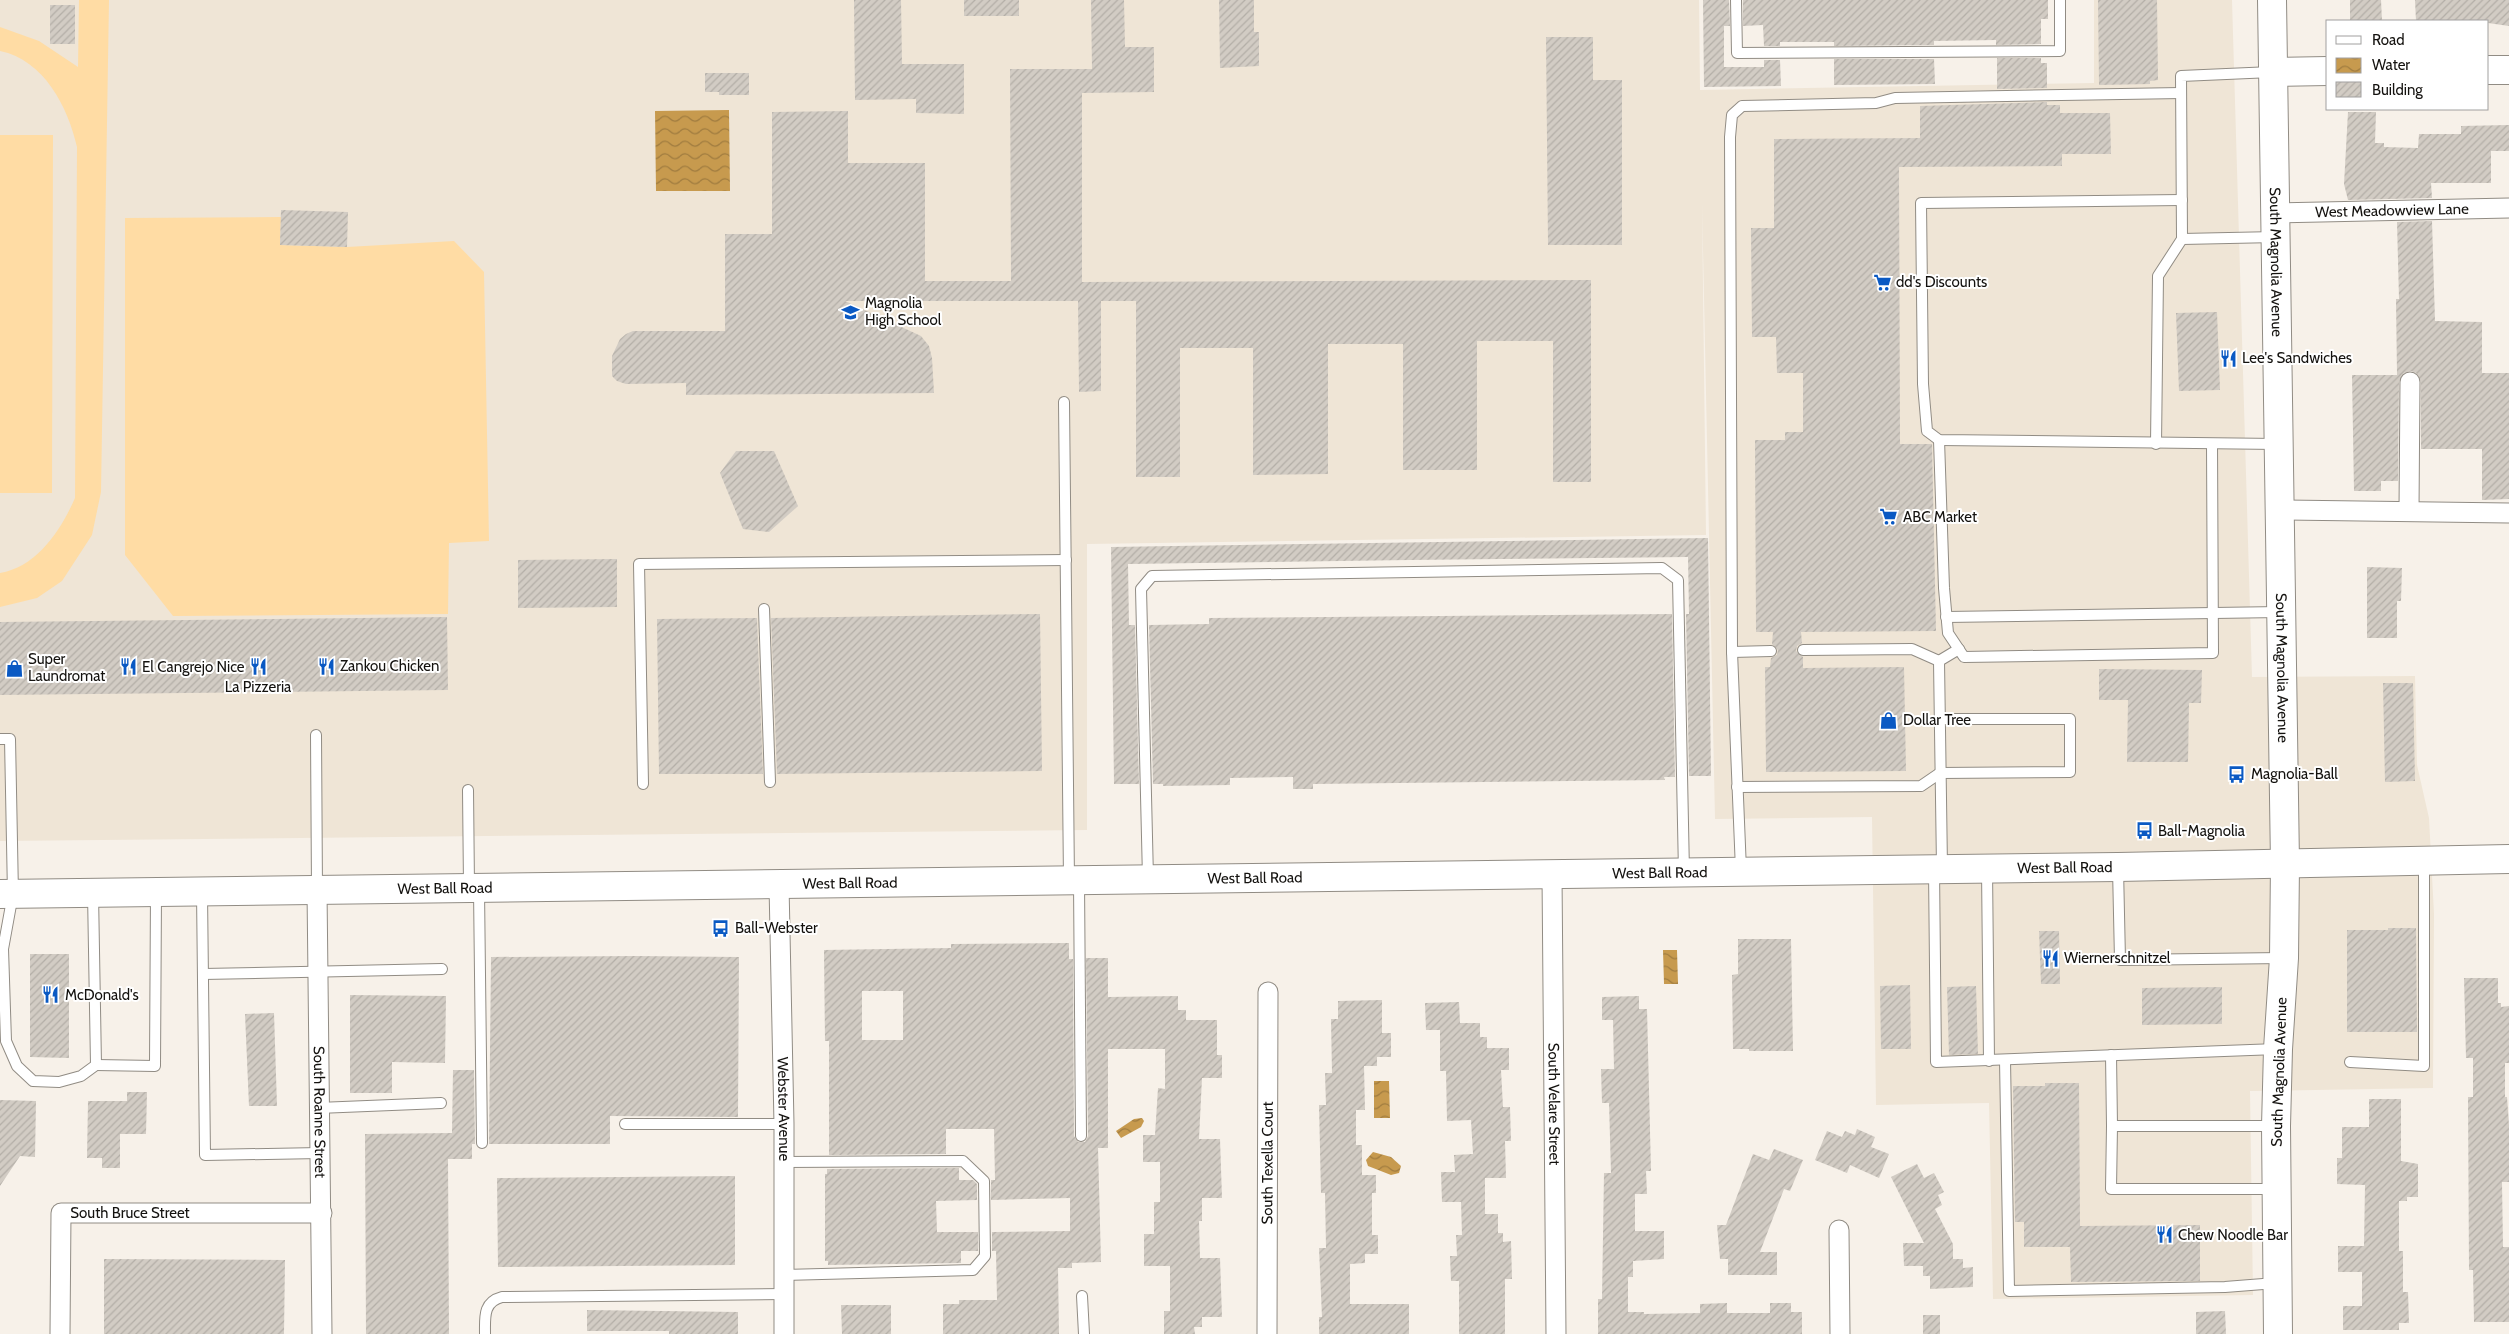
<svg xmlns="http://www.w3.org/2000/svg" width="2509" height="1334" font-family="Cabin,sans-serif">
<defs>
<pattern id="water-waves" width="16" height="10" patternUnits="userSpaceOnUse" patternTransform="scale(1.25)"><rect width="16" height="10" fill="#c79a4e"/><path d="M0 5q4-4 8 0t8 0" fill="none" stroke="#a07c3f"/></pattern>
<pattern id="building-hatch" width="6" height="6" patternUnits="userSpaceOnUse" patternTransform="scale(1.25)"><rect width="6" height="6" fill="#d2ccc4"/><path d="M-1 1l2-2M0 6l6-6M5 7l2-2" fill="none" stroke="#b3aea7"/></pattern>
</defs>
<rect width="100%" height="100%" fill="#f7f1e9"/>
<!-- built -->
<polygon fill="#efe5d6" points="0,0 1699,0 1700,90 2094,83 2094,0 2232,0 2252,677 2415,676 2417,765 2429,818 2434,914 2433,1088 2250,1091 2253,1295 1993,1299 1989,1103 1876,1105 1872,817 1715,819 1702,203 1706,535 1087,544 1087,830 0,841"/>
<!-- pitch -->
<g fill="#ffdca4">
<path d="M79,0H109L101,492L92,535L62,581L37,598L0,607V573C37,567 61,530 75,498L77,147C68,107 44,60 0,51V27L39,41L78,67Z"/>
<polygon points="0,135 53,135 52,493 0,493"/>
<polygon points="281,217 280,245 347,247 454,241 484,272 489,541 449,543 448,614 173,616 125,555 125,218"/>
</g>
<!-- water -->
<g fill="url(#water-waves)">
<polygon points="729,110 730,191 656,191 655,111"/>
<polygon points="1663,950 1677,950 1678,984 1664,984"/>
<polygon points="1374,1081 1389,1081 1390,1118 1374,1118"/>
<polygon points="1142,1118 1144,1121 1141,1127 1121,1138 1116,1131 1134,1119"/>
<polygon points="1373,1152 1391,1157 1401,1166 1399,1173 1391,1175 1368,1166 1366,1160"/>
</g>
<!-- building -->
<g fill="url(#building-hatch)" fill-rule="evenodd">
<polygon points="854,0 901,0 902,64 964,64 964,114 916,113 916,99 855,100"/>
<rect x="964" y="0" width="55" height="16"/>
<polygon points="1091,0 1124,0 1125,47 1154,47 1154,92 1082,93 1082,282 1591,280 1591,482 1553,482 1553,341 1477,341 1477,470 1403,470 1403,344 1328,344 1328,474 1253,475 1253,348 1180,348 1180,477 1136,477 1136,301 1101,301 1101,391 1079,392 1078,301 845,301 921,336 929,346 932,358 934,393 686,395 686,383 626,384 617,381 612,376 612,356 620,339 626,334 633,331 725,331 725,234 772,234 772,112 848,111 848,163 925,163 925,281 1011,281 1010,69 1092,69"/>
<polygon points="1219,0 1254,0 1254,32 1259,32 1259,66 1220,68"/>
<polygon points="1703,0 1729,0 1730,26 1724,26 1724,67 1764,67 1764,60 1780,60 1781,86 1704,87"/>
<polygon points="1743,0 2048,0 2048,19 2041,19 2041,44 1996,45 1996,40 1934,41 1934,45 1834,46 1834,42 1780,42 1780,46 1764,46 1763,25 1743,26"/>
<polygon points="2098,0 2157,0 2158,80 2150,81 2150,84 2099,85"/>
<polygon points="2350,0 2381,0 2382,21 2350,21"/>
<polygon points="2415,0 2509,0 2509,26 2488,23 2488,21 2416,21"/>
<rect x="50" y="5" width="25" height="39"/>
<polygon points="1546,37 1593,37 1593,80 1622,80 1622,245 1548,245"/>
<polygon points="1997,58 2041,58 2041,63 2047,63 2047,88 1997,89"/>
<polygon points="1834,59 1934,59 1935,84 1834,85"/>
<polygon points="705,73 749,73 749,95 719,95 719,92 705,92"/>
<polygon points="2047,102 2047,105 2060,105 2060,113 2110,113 2111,154 2062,154 2062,166 1899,167 1900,444 1932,444 1936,631 1801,632 1802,643 1797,646 1796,651 1803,657 1803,668 1904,667 1906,771 1766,772 1765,667 1770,667 1771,658 1777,655 1778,650 1772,644 1773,632 1756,632 1755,440 1785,440 1785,432 1803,432 1803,373 1777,373 1776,337 1752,337 1751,228 1774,228 1774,139 1920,138 1920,106"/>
<polygon points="2348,112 2376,112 2375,143 2384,143 2384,147 2418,148 2419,134 2461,134 2461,126 2509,125 2509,151 2491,151 2491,183 2431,183 2432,198 2348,200 2344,184"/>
<polygon points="281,210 348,212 347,247 280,245"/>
<polygon points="2432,221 2435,321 2482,322 2482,373 2509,373 2509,499 2482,500 2482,449 2421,449 2421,382 2416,373 2411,371 2404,373 2399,382 2398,481 2381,481 2381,491 2354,491 2352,375 2397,375 2396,299 2399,299 2397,222"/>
<polygon points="2217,312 2220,390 2179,391 2176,313"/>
<polygon points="736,451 774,451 798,506 769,532 743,529 720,473"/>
<polygon points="1708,538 1711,776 1689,776 1686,614 1689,614 1688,557 1410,560 1128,564 1129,625 1135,625 1139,784 1114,784 1111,547"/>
<polygon points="617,559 617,607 518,608 518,560"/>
<polygon points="2367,567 2402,568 2401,601 2397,601 2397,638 2367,638"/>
<polygon points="1040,614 1042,771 777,774 771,618"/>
<polygon points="1672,614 1675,777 1664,777 1665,780 1313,784 1313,789 1293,789 1293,777 1230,778 1230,785 1163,786 1163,784 1153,784 1149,625 1209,624 1209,618"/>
<polygon points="447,617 448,690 0,695 0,622"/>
<polygon points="757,618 763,774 659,774 657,619"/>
<polygon points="2099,669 2202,670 2201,703 2189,703 2188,762 2127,762 2128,700 2099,700"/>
<polygon points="2383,683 2413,683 2415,781 2385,782"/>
<polygon points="2388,928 2416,928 2417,1032 2347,1032 2347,930 2388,930"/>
<polygon points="2039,931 2059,931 2060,984 2041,984"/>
<polygon points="1738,939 1791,939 1793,1051 1749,1051 1749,1049 1733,1049 1732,975 1738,974"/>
<path d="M1069,943V959H1073L1074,1136L1078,1142H1085L1088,1136L1086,958H1108V997L1178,996V1010H1186V1020H1217V1055H1222V1078H1202L1199,1139H1220L1222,1198H1202V1221H1199L1200,1258H1220L1222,1317H1202V1327H1194L1195,1334H1164V1311H1170V1266H1144V1234H1154V1202H1160V1162H1143V1135H1155L1158,1088L1165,1089V1049H1108V1148H1098L1101,1262L1072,1263V1268H1058L1059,1334H943V1304H959V1300H997L996,1251H992V1232L1070,1231V1198L991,1200V1180H995L994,1129H946V1154L829,1155V1041H825L824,950L951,948V944ZM862,991H903V1040H862Z"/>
<polygon points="30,954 69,954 69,1058 30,1057"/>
<polygon points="635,956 739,957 738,1117 610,1116 610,1144 489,1144 491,957"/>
<polygon points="2464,978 2498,978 2498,1003 2501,1003 2501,1007 2509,1006 2509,1063 2505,1063 2505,1097 2507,1097 2509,1125 2509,1182 2502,1182 2503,1247 2509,1247 2509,1322 2474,1322 2473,1270 2469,1270 2468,1097 2473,1097 2473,1058 2466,1058"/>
<polygon points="1910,985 1911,1049 1881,1049 1880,986"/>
<polygon points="1976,986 1978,1054 1949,1055 1947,987"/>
<polygon points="2222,987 2222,1024 2142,1025 2142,988"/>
<polygon points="350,995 446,996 445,1063 392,1062 392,1093 350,1093"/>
<polygon points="1639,996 1639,1009 1647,1009 1651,1171 1646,1171 1647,1194 1635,1194 1635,1231 1664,1231 1664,1259 1633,1261 1633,1277 1628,1277 1628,1312 1644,1312 1644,1314 1700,1313 1700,1304 1727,1303 1727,1313 1770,1313 1770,1303 1791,1303 1791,1312 1802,1312 1802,1334 1598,1334 1598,1299 1602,1299 1604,1173 1611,1173 1609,1103 1602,1103 1601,1069 1614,1069 1613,1020 1602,1020 1602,997"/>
<polygon points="1382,1000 1382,1033 1391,1033 1391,1057 1377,1057 1377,1066 1364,1066 1365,1110 1356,1110 1356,1145 1362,1145 1362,1175 1376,1175 1376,1193 1372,1193 1372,1235 1378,1235 1378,1254 1365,1254 1365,1263 1350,1264 1350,1304 1409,1304 1409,1334 1319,1334 1319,1317 1322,1317 1319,1248 1326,1248 1325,1193 1321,1193 1319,1105 1326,1105 1325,1073 1332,1073 1331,1019 1338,1019 1338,1001"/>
<polygon points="1459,1002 1460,1023 1480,1023 1480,1037 1487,1037 1487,1048 1509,1048 1509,1070 1501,1070 1503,1107 1510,1107 1511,1141 1505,1141 1506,1178 1485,1178 1485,1214 1498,1214 1498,1233 1503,1233 1503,1242 1511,1241 1512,1279 1505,1279 1505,1334 1459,1334 1459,1281 1451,1281 1450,1256 1457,1256 1456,1235 1462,1235 1461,1202 1442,1202 1441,1172 1455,1172 1454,1155 1473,1154 1471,1120 1447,1121 1446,1071 1440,1071 1440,1030 1426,1030 1425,1003"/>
<polygon points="274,1013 277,1106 249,1106 245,1014"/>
<polygon points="453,1070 474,1070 475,1144 472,1144 472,1159 448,1159 449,1334 366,1334 365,1134 452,1133"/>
<polygon points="2045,1083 2079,1083 2080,1226 2200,1225 2200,1281 2071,1282 2070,1247 2024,1247 2024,1222 2015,1222 2013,1086 2045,1086"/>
<polygon points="127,1092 147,1092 146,1134 120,1134 120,1168 102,1168 102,1158 87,1158 88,1101 127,1101"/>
<polygon points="2369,1099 2401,1099 2401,1161 2418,1164 2418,1197 2407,1197 2407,1201 2399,1201 2399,1251 2403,1251 2403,1292 2408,1292 2409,1323 2399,1323 2399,1330 2343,1330 2343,1306 2362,1306 2362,1272 2338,1272 2338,1246 2364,1246 2365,1185 2337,1184 2337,1158 2342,1158 2342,1127 2369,1127"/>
<polygon points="0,1100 36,1101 35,1157 20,1156 0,1186"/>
<polygon points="1857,1129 1875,1137 1871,1147 1889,1154 1879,1178 1850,1165 1847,1173 1815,1160 1827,1131 1842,1137 1845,1131 1855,1135"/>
<polygon points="1774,1149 1803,1160 1790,1191 1784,1189 1760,1252 1777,1252 1777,1275 1728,1275 1728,1259 1720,1259 1717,1225 1726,1225 1753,1154 1769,1160"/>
<polygon points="1917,1164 1924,1178 1934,1173 1944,1192 1938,1195 1942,1205 1935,1209 1953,1244 1953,1259 1963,1259 1963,1268 1973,1267 1973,1287 1930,1289 1930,1276 1923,1276 1923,1266 1904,1266 1903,1243 1924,1243 1891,1177"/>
<polygon points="959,1168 959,1180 973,1180 977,1184 977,1200 936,1201 937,1232 978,1232 978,1251 961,1251 961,1263 828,1265 828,1261 825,1261 825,1174 827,1174 827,1169"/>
<polygon points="735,1176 735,1265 498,1267 497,1178"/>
<polygon points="104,1259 285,1260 284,1334 104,1334"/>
<polygon points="841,1305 891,1305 891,1334 842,1334"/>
<polygon points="587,1310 738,1312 738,1334 669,1334 669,1331 587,1331"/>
<polygon points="2225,1311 2226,1334 2196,1334 2196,1312"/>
<rect x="1923" y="1315" width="17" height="19"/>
</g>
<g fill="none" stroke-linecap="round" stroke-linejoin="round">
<defs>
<g id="lane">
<polyline points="1736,0 1737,53 2060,51 2060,0"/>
<polyline points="2182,200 1921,203 1923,384 1927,431 1939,440 2277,444"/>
<polyline points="2182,239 2276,237"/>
<polyline points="1064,402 1069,880"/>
<polyline points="1939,440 1944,588 1948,633 1964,657 2213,653 2212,444"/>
<polyline points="2156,444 2158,276 2182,239 2181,76 2272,72"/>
<polyline points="764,609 770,782"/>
<polyline points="1946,617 2280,612"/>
<polyline points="1803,650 1912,649 1939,661"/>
<polyline points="1732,652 1771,651"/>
<polyline points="316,735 317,889"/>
<polyline points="0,739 10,739 13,894 3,949 6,1041 17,1066 33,1081 59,1082 81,1076 96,1065 93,893"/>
<polyline points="643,784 639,564 1066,560"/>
<polyline points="1737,787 1921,786 1940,773 2070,772 2070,719 1940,719"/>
<polyline points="468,790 469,886"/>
<polyline points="1942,867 1939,661 1959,649"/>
<polyline points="2118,868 2120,960 2283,958"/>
<polyline points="1934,869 1936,1062 2277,1049"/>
<polyline points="1987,869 1989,1061"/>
<polyline points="1741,870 1732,652 1730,137 1732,115 1742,106 1876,103 1895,98 2181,93"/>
<polyline points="1148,878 1141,589 1152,576 1662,568 1678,580 1684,872"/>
<polyline points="1079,882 1081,1136"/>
<polyline points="479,890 482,1143"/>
<polyline points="202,893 205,1155 320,1153"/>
<polyline points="203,974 442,969"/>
<polyline points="2111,1055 2112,1126"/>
<polyline points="2005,1060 2009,1291 2225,1287 2276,1283"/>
<polyline points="2350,1062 2424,1066 2424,861"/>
<polyline points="96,1065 155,1066 156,893"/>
<polyline points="318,1108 441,1103"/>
<polyline points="625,1124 784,1124"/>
<polyline points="2274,1126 2112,1126 2111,1189 2276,1189"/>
<polyline points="784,1162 963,1161 984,1181 985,1256 973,1270 784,1275"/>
<polyline points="1082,1296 1084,1334"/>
<path d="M485,1334C485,1317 483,1302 502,1297L784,1294"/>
</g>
<g id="street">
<path id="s1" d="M2276,213L2509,208"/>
<polyline points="2280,510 2509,513"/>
<polyline points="2409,511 2410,382"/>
<path id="s2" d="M1552,875L1556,1334"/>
<path id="s3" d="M779,885L784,1124V1334"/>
<path id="s4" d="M317,890L322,1334"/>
<polyline points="1839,1230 1840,1334"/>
<path id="s5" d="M60,1334L61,1213H322"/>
<path id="s6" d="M1267,1334L1268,992"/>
</g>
<g id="secondary">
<path id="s7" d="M2272,0L2285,864L2284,958L2278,1049L2276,1126L2278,1334"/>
<polyline points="2488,70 2509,70"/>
<polyline points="2273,72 2328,71"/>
</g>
<g id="primary">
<path id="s8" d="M0,894L2118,867L2509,859"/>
</g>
</defs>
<!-- lane casing -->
<use href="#lane" stroke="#918c84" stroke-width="12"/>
<!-- street casing -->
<use href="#street" stroke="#918c84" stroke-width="21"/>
<!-- secondary casing -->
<use href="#secondary" stroke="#918c84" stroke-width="30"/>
<!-- primary casing -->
<use href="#primary" stroke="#918c84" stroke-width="30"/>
<!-- lane -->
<use href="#lane" stroke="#fff" stroke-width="10"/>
<!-- street -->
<use href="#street" stroke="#fff" stroke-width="19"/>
<!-- secondary -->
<use href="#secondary" stroke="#fff" stroke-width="28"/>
<!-- primary -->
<use href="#primary" stroke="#fff" stroke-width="28"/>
</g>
<!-- icons -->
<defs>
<symbol id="supermarket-bare" viewBox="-9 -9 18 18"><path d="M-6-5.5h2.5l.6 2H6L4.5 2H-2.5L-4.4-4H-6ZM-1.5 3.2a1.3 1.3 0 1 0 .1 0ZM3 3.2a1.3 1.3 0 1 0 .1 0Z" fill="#0a59c3" stroke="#fff" stroke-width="2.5" paint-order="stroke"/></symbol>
<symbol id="school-bare" viewBox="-9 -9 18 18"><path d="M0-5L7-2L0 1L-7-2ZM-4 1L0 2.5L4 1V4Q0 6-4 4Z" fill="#0a59c3" stroke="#fff" stroke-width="2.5" paint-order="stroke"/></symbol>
<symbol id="restaurant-bare" viewBox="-9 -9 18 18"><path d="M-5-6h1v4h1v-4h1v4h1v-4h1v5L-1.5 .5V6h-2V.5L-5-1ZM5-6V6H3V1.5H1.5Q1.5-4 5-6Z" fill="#0a59c3" stroke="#fff" stroke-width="2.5" paint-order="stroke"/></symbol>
<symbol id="shop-bare" viewBox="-9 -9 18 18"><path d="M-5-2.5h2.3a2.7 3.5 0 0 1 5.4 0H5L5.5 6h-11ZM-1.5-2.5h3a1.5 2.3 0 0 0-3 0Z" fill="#0a59c3" stroke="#fff" stroke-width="2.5" paint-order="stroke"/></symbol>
<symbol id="bus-bare" viewBox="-9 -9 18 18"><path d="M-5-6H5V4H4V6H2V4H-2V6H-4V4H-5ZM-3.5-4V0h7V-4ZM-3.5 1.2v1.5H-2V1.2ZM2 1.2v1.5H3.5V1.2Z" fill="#0a59c3" stroke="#fff" stroke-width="2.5" paint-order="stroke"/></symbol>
</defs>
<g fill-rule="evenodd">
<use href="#supermarket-bare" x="1870" y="270" width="25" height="25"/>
<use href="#school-bare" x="838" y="300" width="25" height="25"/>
<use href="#restaurant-bare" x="2216" y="346" width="25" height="25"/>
<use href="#supermarket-bare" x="1876" y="504" width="25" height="25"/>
<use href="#restaurant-bare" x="246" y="654" width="25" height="25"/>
<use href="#restaurant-bare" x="314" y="654" width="25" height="25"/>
<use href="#restaurant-bare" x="116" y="654" width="25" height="25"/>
<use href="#shop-bare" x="2" y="656" width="25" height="25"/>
<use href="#shop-bare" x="1876" y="708" width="25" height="25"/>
<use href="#bus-bare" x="2224" y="762" width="25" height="25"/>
<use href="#bus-bare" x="2132" y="818" width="25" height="25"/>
<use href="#bus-bare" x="708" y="916" width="25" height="25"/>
<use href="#restaurant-bare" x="2038" y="946" width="25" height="25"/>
<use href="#restaurant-bare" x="38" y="982" width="25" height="25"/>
<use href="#restaurant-bare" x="2152" y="1222" width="25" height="25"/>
</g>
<g text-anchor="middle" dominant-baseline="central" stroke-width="4" stroke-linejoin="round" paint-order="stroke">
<!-- street labels -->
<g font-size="15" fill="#14120f" stroke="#fff">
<text stroke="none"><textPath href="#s1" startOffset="116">West Meadowview Lane</textPath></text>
<text stroke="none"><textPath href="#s7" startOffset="262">South Magnolia Avenue</textPath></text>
<text stroke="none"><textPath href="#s7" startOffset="668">South Magnolia Avenue</textPath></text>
<text stroke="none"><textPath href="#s8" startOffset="2065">West Ball Road</textPath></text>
<text stroke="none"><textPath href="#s8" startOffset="1660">West Ball Road</textPath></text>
<text stroke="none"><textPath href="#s8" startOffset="1255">West Ball Road</textPath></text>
<text stroke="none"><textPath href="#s8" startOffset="850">West Ball Road</textPath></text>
<text stroke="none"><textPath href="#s8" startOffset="445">West Ball Road</textPath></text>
<text transform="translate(2279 1072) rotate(-88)">South Magnolia Avenue</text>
<text stroke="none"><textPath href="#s2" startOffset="229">South Velare Street</textPath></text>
<text stroke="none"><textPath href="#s3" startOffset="224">Webster Avenue</textPath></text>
<text stroke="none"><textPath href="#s4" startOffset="222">South Roanne Street</textPath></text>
<text stroke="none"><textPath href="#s6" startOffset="171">South Texella Court</textPath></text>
<text stroke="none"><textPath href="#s5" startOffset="190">South Bruce Street</textPath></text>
</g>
<!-- poi labels -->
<g font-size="15" fill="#14120f" stroke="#fff" text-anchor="start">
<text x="1896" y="282">dd's Discounts</text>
<text x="865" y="303">Magnolia<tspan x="865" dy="17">High School</tspan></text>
<text x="2242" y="358">Lee's Sandwiches</text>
<text x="1903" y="517">ABC Market</text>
<text x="28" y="659">Super<tspan x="28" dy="17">Laundromat</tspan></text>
<text x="340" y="666">Zankou Chicken</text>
<text x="142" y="667">El Cangrejo Nice</text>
<text x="258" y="687" text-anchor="middle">La Pizzeria</text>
<text x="1903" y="720">Dollar Tree</text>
<text x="2251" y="774">Magnolia-Ball</text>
<text x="2158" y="831">Ball-Magnolia</text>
<text x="735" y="928">Ball-Webster</text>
<text x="2064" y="958">Wiernerschnitzel</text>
<text x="65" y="995">McDonald's</text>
<text x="2178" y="1235">Chew Noodle Bar</text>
</g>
</g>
<!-- legend -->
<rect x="2326" y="20" width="162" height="90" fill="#ffffff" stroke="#a1a09f"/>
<rect x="2336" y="36" width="25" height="8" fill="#ffffff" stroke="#a1a09f"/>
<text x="2372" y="45" font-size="15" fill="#14120f">Road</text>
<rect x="2336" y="58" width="25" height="15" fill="url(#water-waves)" stroke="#a1a09f"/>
<text x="2372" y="70" font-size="15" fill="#14120f">Water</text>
<rect x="2336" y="82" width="25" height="15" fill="url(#building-hatch)" stroke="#a1a09f"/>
<text x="2372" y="95" font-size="15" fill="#14120f">Building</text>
</svg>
